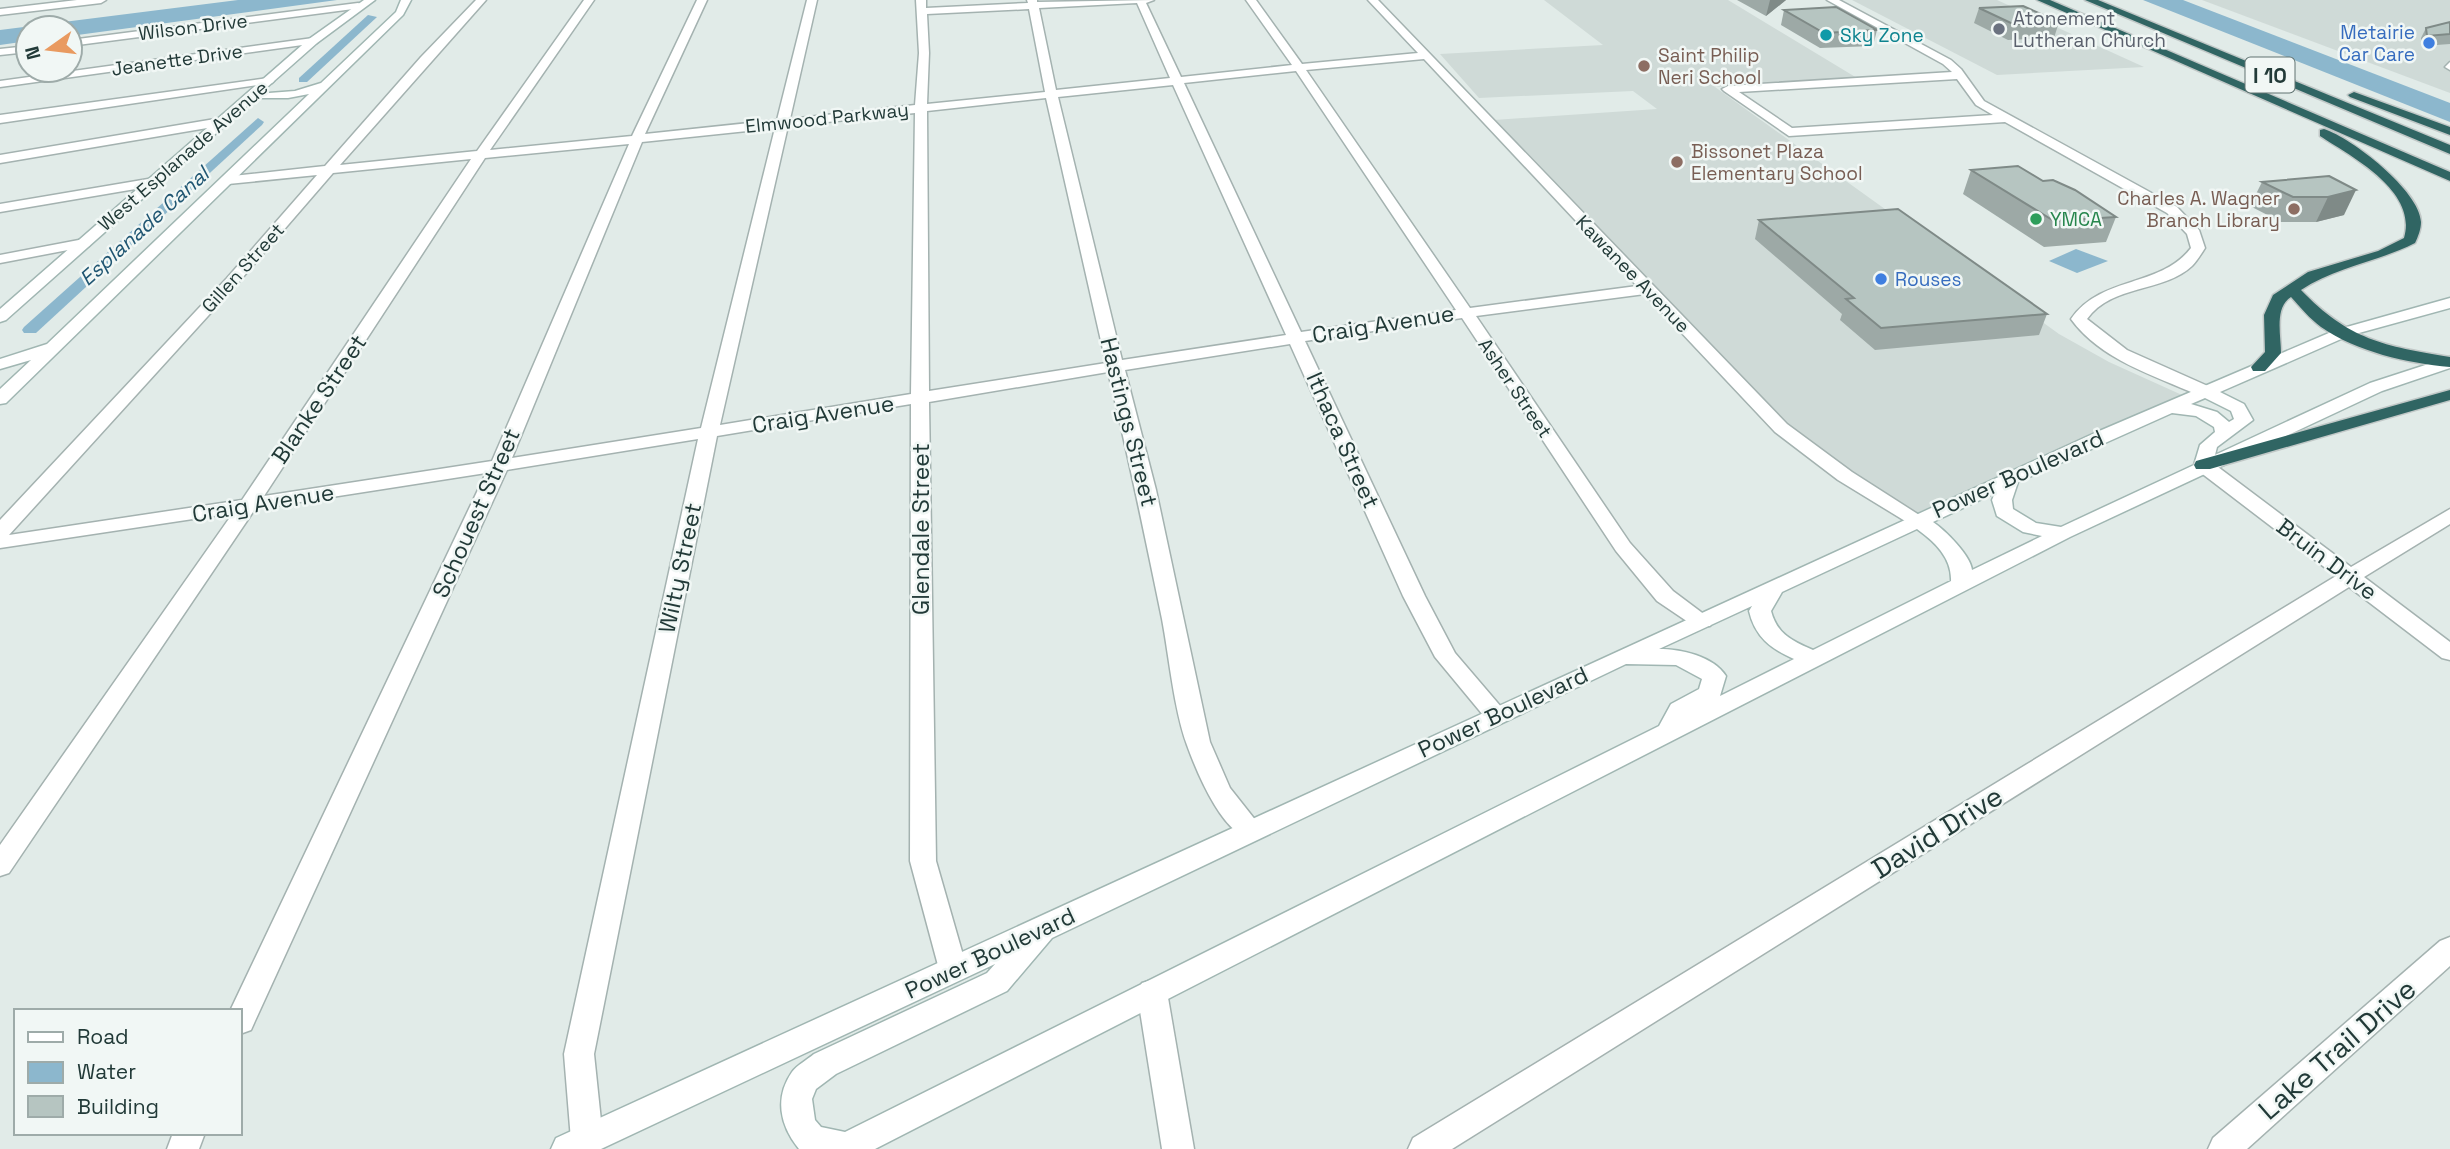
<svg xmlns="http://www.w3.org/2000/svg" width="2450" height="1149" font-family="'Space Grotesk',sans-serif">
<rect width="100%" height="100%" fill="#e1ebe8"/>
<!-- built -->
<g fill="#cfdad7">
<polygon points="1544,0 1728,0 1857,78 1715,87 2059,334 2109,362 2182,395 1917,513 1863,481 1805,440 1766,407 1494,120 1657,109 1633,91 1479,98 1440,54 1603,45"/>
<polygon points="1852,0 1997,0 2144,67 1997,75"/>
<polygon points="2202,0 2450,0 2450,93"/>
</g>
<!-- water -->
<g fill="#8cb7cd">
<polygon points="238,0 337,0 70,36 70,28 28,28 28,41 0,45 0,30"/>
<polygon points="2143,0 2183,0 2450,103 2450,122"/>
<polygon points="2076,249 2108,261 2077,273 2049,261"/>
</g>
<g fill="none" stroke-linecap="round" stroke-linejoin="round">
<!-- canal -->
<g fill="#8cb7cd" fill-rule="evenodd">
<polygon points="368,15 377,17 307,82 299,82 299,78"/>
<polygon points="258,118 264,122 262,125 36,333 24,333 22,330 24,327"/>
</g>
<defs>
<g id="street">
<polygon points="77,0 106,0 101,3 0,15 0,9"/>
<path d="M476,0H486L340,165L477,151L584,0H594L490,150L632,136L697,0H707L645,134L777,120L807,0H817L790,119L915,105L919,53L916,0H926V8L1028,3L1027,0H1037V2L1154,0L1146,3L1181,77L1292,65L1246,0H1256L1302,64L1418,53L1368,0H1378L1787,424L1852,472L1927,520L1924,524H1910L1838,480L1775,432L1645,294L1476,316L1630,543L1673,591L1713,621L1710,626H1694L1657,601L1616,551L1462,318L1305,341L1425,596L1455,653L1508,715L1504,721L1496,723L1488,721L1435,657L1403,596L1290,344L1125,370L1156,490L1210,742L1230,788L1264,831L1260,838C1227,848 1196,770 1187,745C1174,710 1169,656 1162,619C1145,536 1128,454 1108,372L929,402L936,861L967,969L963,977L953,981L943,977L939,969L910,861L911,404L717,436L594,1054L603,1140L599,1149H575L571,1140L564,1054L698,439L507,470L255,1021L251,1030L240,1034V1011H230L486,473L255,509L9,873L0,876V845L233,513L0,548V520L227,278L317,175L228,184L223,183V177L325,166L421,57ZM1137,3L1170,78L1056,90L1039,8ZM1029,9L1045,92L927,104L929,53L927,14ZM1424,59L1637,286L1470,308L1306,70ZM1296,71L1456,310L1301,332L1184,83ZM1173,85L1286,335L1122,360L1058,97ZM1046,98L1106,363L929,391L927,111ZM915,113L911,394L720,425L788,126ZM775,128L701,428L512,458L642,142ZM629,144L492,461L264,496L485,158ZM471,159L242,500L9,535L237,284L333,173Z"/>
<path d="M1827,0H1839L1951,60L1961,69L1984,101L2177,207L2199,230L2205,248C2201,254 2197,261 2192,266C2163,293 2112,284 2087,319L2127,350L2210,387L2213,391L2210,395H2198C2153,375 2101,360 2071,319C2102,275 2160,288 2191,248L2187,234L2167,213L2005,122L1789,136L1724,91L1722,89L1728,86L1952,72L1943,64ZM1957,79L1976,105L1993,115L1792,128L1739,92Z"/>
<polygon points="358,3 361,4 361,8 70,46 70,40"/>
<polygon points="313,38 317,39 317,43 0,87 0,81"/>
<polygon points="28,46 28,52 0,55 0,49"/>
<polygon points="2450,62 2450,70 2445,67"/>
<polygon points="268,78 274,81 272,83 0,123 0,115"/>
<polygon points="221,118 225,119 225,125 0,163 0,155"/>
<polygon points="154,178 161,182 159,185 0,212 0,204"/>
<polygon points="84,239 91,243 89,246 0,263 0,255"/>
<polygon points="2203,459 2210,461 2351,567 2450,509 2450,524 2364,577 2450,642 2450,660 2442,658 2349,587 1452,1149 1408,1149 1413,1138 2336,576 2196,469 2194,465 2196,461"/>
<polygon points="2450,937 2450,966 2247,1149 2208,1149 2213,1138 2440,941"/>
<polygon points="1152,980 1162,983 1167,992 1194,1149 1162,1149 1137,992 1142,983"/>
<polygon points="173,1133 205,1133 199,1149 167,1149"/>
</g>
<g id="secondary">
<polygon points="364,0 375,0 317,43 265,89 269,93 295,91 321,83 396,12 401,0 411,0 403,15 6,403 0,404 0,389 31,360 0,369 0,359 47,344 309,94 288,98 262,98 259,95 6,320 0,322 0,309 309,39"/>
<path d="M2450,298V308L2348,336L2220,392L2244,404L2253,420L2217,447L2215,455L2370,383L2450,357V368L2382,391L2070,537L875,1149H799C780,1126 774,1098 792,1072C797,1065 807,1060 814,1054L987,973L995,964L601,1149H551L556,1138L2097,432L2336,330ZM2205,398L2231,411L2234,419L2229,422L2217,412L2191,404ZM2172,413L2196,416L2214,427L2215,432L2200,445L2194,465L2061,527L2036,523L2013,509L2012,500L2018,482ZM1995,493L1992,500L1997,516L2023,532L2042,536L1972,570C1971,556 1945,530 1933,522ZM1917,529C1935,542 1952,558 1951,581L1813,650C1792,641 1777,634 1771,611L1782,592ZM1752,606L1749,611C1755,637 1771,649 1794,659L1720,696L1726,676C1713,656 1681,649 1659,649ZM1626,664L1676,665L1702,679L1699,689L1671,704L1659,726L845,1132L821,1127L815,1120L812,1099L816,1089L836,1074L1007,991L1052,938Z"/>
</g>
<g id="highway">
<polygon points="2037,0 2050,0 2450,172 2450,181"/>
<polygon points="2085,0 2098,0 2450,145 2450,154"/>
<polygon points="2354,92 2450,127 2450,135 2350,97 2348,95"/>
<path d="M2324,129C2352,138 2420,191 2421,222C2421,229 2418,237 2415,243C2378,262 2335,267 2301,290C2349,340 2384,346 2450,357V367C2407,363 2357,352 2321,327C2310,319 2300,307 2291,297C2274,307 2281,336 2281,353L2265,371H2253L2251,367L2265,352L2264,315L2273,295L2308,272L2378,251L2404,238C2418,191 2352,157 2320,136V130Z"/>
<polygon points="2450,390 2450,400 2210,469 2196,469 2194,465 2196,461"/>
</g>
</defs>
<!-- street casing -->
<use href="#street" stroke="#a4b2b0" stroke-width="3"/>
<!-- secondary casing -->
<use href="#secondary" stroke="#a0b6b2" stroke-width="3"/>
<!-- highway casing -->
<use href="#highway" stroke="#c1c8c7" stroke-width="3"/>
<!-- street -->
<use href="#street" fill="#fff" fill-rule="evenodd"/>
<!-- secondary -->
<use href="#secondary" fill="#fff" fill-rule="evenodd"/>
<!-- highway -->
<use href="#highway" fill="#306563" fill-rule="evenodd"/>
</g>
<!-- wall -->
<g fill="#9da9a6">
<polygon points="1737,0 1786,0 1766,16"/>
<polygon points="1979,8 2059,22 2054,38 2008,40 1974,23"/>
<polygon points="1784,10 1877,30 1873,46 1820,48 1781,25"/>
<polygon points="2450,22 2450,44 2422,46 2421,38 2426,28"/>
<polygon points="1971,170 2043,181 2116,217 2106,242 2044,247 1963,194"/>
<polygon points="2329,176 2344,215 2316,222 2281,222 2250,206 2262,182"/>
<polygon points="1759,220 2047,314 2039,335 1875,350 1840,320 1842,314 1755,239"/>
</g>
<!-- shaded-wall -->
<g fill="#7f8a87">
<polygon points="1770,0 1786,0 1766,16"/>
<polygon points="2356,190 2344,215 2316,222 2328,197"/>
</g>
<!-- building -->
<g fill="#b6c5c1" stroke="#7f8a87" stroke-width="2">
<polygon points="2023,6 2059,22 2013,24 1979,8"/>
<polygon points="1836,7 1877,30 1824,33 1784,10"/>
<polygon points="2450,22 2450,34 2427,36 2426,28"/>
<polygon points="2018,166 2043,181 2053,180 2075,190 2116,217 2054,221 1971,170"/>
<polygon points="2329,176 2356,190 2328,197 2293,197 2262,182"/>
<polygon points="1898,209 2047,314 1881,328 1846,299 1854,298 1759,220"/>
</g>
<!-- markers -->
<circle fill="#6b7280" stroke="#f1f7f5" stroke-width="2.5" cx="1999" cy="29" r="7"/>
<circle fill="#0f9aa8" stroke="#f1f7f5" stroke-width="2.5" cx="1826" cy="35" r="7"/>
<g fill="#3f7fe0" stroke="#f1f7f5" stroke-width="2.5">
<circle cx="2429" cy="43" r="7"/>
<circle cx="1881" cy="279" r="7"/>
</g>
<g fill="#8d6e63" stroke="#f1f7f5" stroke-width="2.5">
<circle cx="1644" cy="66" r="7"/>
<circle cx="1677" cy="162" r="7"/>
<circle cx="2294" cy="209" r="7"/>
</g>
<circle fill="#2e9e5b" stroke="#f1f7f5" stroke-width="2.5" cx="2036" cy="219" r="7"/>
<g text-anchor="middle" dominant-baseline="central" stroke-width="5" stroke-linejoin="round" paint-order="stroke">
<!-- far-worship labels -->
<g font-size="19" fill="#5b616d" stroke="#f1f7f5" text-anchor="start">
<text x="2013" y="18">Atonement<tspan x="2013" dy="22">Lutheran Church</tspan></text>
</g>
<!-- far-street labels -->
<g font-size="19" fill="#223a38" stroke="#f1f7f5">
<text transform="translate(193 27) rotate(-7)">Wilson Drive</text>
<text transform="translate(177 60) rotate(-8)">Jeanette Drive</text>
<text transform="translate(827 118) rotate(-6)">Elmwood Parkway</text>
<text transform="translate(183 156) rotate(-41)">West Esplanade Avenue</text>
<text transform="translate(243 268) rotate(-48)">Gillen Street</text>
<text transform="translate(1633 274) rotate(46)">Kawanee Avenue</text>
<text transform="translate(1515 388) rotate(56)">Asher Street</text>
</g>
<!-- far-shop labels -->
<g font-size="19" fill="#366cbe" stroke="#f1f7f5" text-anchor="end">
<text x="2415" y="32">Metairie<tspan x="2415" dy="22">Car Care</tspan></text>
<text x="1895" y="279" text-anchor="start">Rouses</text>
</g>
<!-- far-culture labels -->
<g font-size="19" fill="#0d838f" stroke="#f1f7f5" text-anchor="start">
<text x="1840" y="35">Sky Zone</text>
</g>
<!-- far-education labels -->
<g font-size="19" fill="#785e54" stroke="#f1f7f5" text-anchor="start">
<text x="1658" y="55">Saint Philip<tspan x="1658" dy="22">Neri School</tspan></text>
<text x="1691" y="151">Bissonet Plaza<tspan x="1691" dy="22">Elementary School</tspan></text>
<text x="2280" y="198" text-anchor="end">Charles A. Wagner<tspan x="2280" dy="22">Branch Library</tspan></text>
</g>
<!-- far-leisure labels -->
<g font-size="19" fill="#27864d" stroke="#f1f7f5" text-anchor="start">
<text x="2050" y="219">YMCA</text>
</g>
<!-- shield labels -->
<rect fill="#f1f7f5" stroke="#607371" stroke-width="2" x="2245.5" y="57.5" width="49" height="35" rx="5"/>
<g font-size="21" font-weight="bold" fill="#223a38">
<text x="2270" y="75">I 10</text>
</g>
<!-- far-water labels -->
<g font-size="21" font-style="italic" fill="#205672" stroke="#f1f7f5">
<text transform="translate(144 226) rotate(-42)">Esplanade Canal</text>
</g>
<!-- street labels -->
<g font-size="23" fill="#223a38" stroke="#f1f7f5">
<text transform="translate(1383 324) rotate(-9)">Craig Avenue</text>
<text transform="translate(319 399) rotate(-56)">Blanke Street</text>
<text transform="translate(823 414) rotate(-9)">Craig Avenue</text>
<text transform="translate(1129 422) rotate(76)">Hastings Street</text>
<text transform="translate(1343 440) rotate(66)">Ithaca Street</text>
<text transform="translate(2018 474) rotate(-24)">Power Boulevard</text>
<text transform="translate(263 503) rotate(-9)">Craig Avenue</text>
<text transform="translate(476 513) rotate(-66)">Schouest Street</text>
<text transform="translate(921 529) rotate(-90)">Glendale Street</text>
<text transform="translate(2327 559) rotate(37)">Bruin Drive</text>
<text transform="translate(680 568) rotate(-78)">Wilty Street</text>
<text transform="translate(1503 712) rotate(-25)">Power Boulevard</text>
<text transform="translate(990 953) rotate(-25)">Power Boulevard</text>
</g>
<!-- near-street labels -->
<g font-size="28" fill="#223a38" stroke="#f1f7f5">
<text transform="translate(1937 832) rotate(-32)">David Drive</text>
<text transform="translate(2337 1049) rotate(-41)">Lake Trail Drive</text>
</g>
</g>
<!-- legend -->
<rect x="14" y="1009" width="228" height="126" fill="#f1f7f5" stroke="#9eaba9" stroke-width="2"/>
<rect x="28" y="1032" width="35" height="10" fill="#ffffff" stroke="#9eaba9" stroke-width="2"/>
<text x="77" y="1044" font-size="21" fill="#223a38">Road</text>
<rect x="28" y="1062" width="35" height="21" fill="#8cb7cd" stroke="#9eaba9" stroke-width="2"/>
<text x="77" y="1079" font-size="21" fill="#223a38">Water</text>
<rect x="28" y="1096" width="35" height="21" fill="#b6c5c1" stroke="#9eaba9" stroke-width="2"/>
<text x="77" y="1114" font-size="21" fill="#223a38">Building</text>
<!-- north arrow -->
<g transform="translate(49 49) rotate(256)"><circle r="33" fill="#f1f7f5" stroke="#9eaba9" stroke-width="2"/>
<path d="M0-5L12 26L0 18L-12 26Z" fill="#e99a60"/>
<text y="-10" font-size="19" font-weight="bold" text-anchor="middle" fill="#223a38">N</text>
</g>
</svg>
